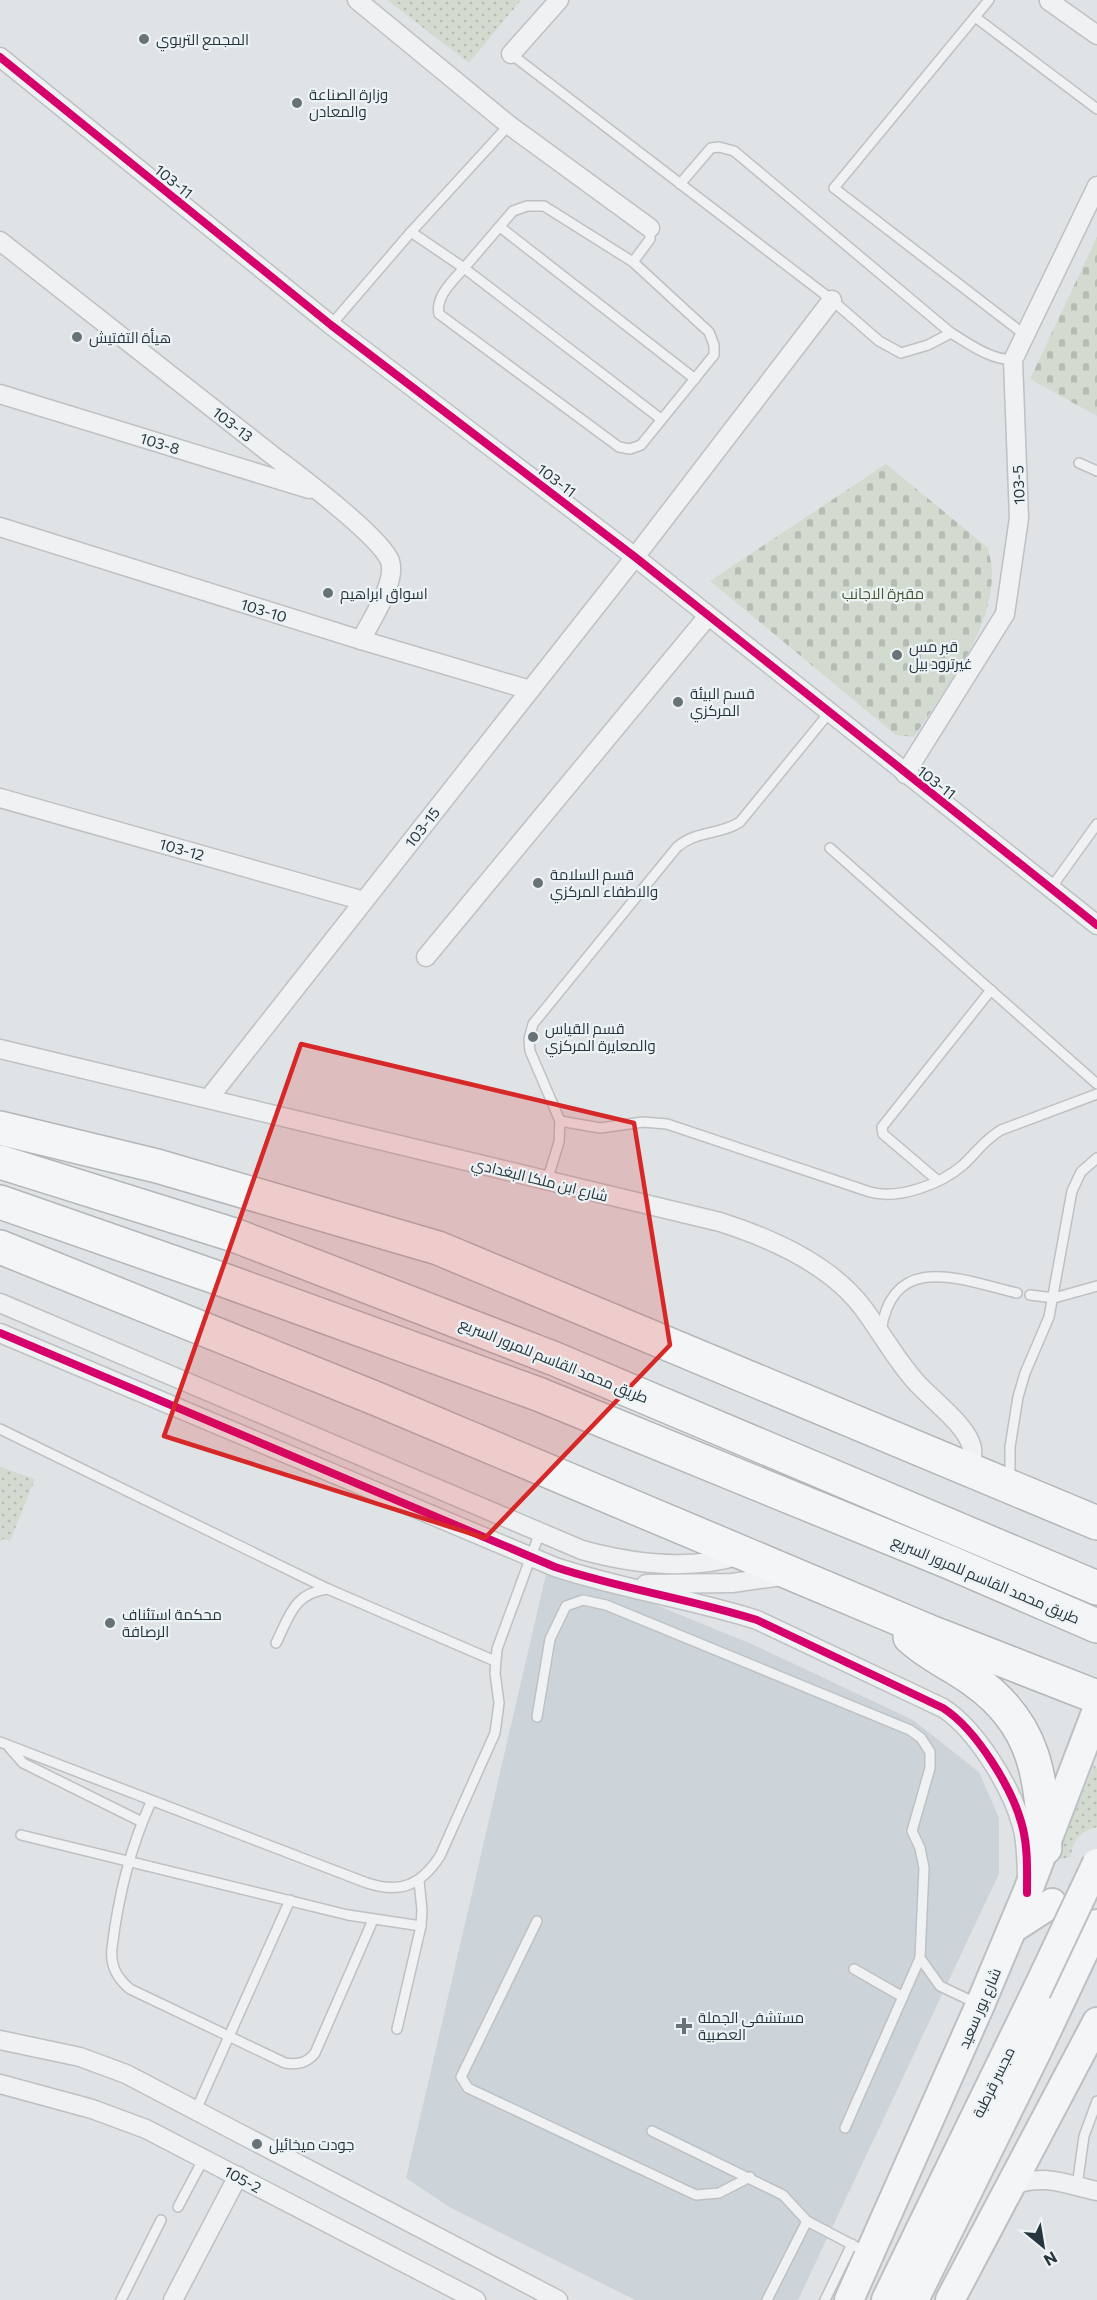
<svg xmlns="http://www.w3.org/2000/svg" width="1097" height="2300" font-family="Commissioner,Cairo,sans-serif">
<defs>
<pattern id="grass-dots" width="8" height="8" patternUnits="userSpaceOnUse" patternTransform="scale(1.5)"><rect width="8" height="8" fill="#d3dad0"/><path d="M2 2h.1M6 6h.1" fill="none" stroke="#b5bcb4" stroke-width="1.8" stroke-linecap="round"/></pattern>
<pattern id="cemetery-stones" width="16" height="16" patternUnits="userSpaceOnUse" patternTransform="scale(1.5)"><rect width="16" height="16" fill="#d3dad0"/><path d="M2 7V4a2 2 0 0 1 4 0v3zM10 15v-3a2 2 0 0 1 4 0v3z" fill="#b5bcb4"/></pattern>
</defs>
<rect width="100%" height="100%" fill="#e0e3e5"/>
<!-- built -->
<polygon fill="#cdd4d9" points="549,1561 754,1645 913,1720 979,1772 999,1818 999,1874 798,2300 635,2300 451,2208 406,2178"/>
<!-- grass -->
<g fill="url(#grass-dots)">
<polygon points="387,0 521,0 469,63"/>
<polygon points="0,1467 35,1479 10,1541 3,1539 0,1542"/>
<path d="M1094,1765L1097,1769V1827C1081,1831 1072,1840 1071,1857L1056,1860Z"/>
</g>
<!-- cemetery -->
<g fill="url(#cemetery-stones)">
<polygon points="1097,237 1097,416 1030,379"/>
<path d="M886,464L988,548C989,555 992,563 992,571C993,632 945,688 914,737L896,735L710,581Z"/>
</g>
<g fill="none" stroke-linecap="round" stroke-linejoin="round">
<defs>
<g id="service">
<polyline points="989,0 834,188 1025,335"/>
<polyline points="975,17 1097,109"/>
<path d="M511,54L832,300L879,341L901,353L928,345L951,333C971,345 989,359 1013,360"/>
<polyline points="680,184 711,148 719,147 734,151 951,333"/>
<polyline points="500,227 695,379"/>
<path d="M411,232L464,268C454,280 435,296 439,314L619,447L630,449L641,445L714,355V345L709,332L633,262L544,206H527L513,211L464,268L661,419"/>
<polyline points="633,262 650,239 650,228"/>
<polyline points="331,325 411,232 509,125"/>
<polyline points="1079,463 1097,471"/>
<polyline points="830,848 1097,1084"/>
<polyline points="1051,888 1097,824"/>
<path d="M560,1121L600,1128L643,1122L667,1124L870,1192C899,1200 941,1184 963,1165C977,1152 983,1141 1001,1130L1097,1094"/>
<polyline points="937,1180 883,1134 882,1127 991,990"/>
<path d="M547,1181L559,1142L560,1121L530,1051L529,1039L533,1024L677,847C697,830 721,835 740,822L829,713"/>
<polyline points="1030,1295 1054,1298 1097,1286"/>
<path d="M881,1331C893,1250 962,1280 1017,1293"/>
<polyline points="0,1429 328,1589"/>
<polyline points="1010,1479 1010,1447 1018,1397 1025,1373 1049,1317 1072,1191 1081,1172 1097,1158"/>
<path d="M276,1643C290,1615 294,1593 328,1589L495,1661"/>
<polyline points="537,1717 550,1639 566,1606 583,1600 606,1605 910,1730 921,1738 930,1752 930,1768 912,1831 920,1848 924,1868 920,1958 940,1986 978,2004"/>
<path d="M0,1742L367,1883C401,1894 421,1885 440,1856L495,1733L499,1703L495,1673L497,1649L540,1532"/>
<polyline points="9,1747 23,1763 142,1822"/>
<path d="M151,1802C130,1848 118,1898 112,1948C110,1966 117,1978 130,1989L285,2063C298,2065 307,2063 315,2053L373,1920"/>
<polyline points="21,1835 348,1915 421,1926"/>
<polyline points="537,1921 461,2077 468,2088 696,2195 719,2193 750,2177"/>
<polyline points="854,1969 903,1997"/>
<polyline points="397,2029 421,1926 422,1910 419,1881"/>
<polyline points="196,2110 290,1900"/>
<polyline points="845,2128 920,1958"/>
<polyline points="652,2131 783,2195 807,2221 866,2252"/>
<polyline points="1077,2186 1084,2136 1097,2101"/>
<polyline points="178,2207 204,2158"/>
<polyline points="121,2300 161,2220"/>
<polyline points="767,2300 807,2221"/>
<polyline points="825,2300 852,2244"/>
</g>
<g id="minor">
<polyline points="357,0 509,125 650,228"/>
<polyline points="1049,1 1097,35"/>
<polyline points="511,54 559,0"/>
<polyline points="0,57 331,325 635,557 1097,925"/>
<path d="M0,241C91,312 181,384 272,455C297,474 380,536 390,561C397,582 371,620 361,640"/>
<polyline points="0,394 309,489"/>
<polyline points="0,527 361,640 530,690"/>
<polyline points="905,774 1005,614 1019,518 1013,360 1097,186"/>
<polyline points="0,798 364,901"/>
<polyline points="426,957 708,616"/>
<path d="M0,1049L720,1222C770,1238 830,1264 863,1308C881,1332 896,1360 916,1382C932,1400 967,1425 972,1448C973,1455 971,1464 971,1471"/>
<polyline points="209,1098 635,557 832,300"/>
<path d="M0,1303L582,1550C633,1564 690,1571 741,1555"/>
<path d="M0,1333L555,1567C621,1589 691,1599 757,1620L943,1708C976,1729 1012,1788 1022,1826C1027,1843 1026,1860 1027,1877"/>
<polyline points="646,1584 732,1583 789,1575"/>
<polyline points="0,2040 80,2057 126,2074 558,2300"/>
<polyline points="0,2084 92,2109 146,2129 476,2300"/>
<path d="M1010,2186C1044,2173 1064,2184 1097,2191"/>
<polyline points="173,2300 238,2176"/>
</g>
<g id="primary">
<polyline points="1012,1929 1052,1903"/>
<polyline points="849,2300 980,2005 1027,1893 1097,1710"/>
<polyline points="886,2300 1036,1992"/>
<polyline points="914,2300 1037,2051 1097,1924"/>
<polyline points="950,2300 1097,2022"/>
</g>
<g id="motorway">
<polyline points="0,1128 157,1166 438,1248 1097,1523"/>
<polyline points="0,1162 234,1235 555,1359 1097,1588"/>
<polyline points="0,1202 218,1278 538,1394 949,1562 1097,1626"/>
<polyline points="0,1247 377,1399 928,1631 1097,1697"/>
<path d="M910,1637C930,1656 954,1665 975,1681C1037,1725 1041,1778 1045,1848"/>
</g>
</defs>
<!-- service casing -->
<use href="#service" stroke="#bec1c3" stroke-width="12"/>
<!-- minor casing -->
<use href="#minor" stroke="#bec1c3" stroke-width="21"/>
<!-- primary casing -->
<use href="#primary" stroke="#bcc0c3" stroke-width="32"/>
<!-- motorway casing -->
<use href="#motorway" stroke="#b2b7ba" stroke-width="36"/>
<!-- service -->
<use href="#service" stroke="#eff1f2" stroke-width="9"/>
<!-- minor -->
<use href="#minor" stroke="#eff1f2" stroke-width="18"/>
<!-- primary -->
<use href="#primary" stroke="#f4f5f6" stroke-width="28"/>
<!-- motorway -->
<use href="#motorway" stroke="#f4f5f6" stroke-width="33"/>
<defs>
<polyline id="primary-bridge" points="1036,1992 1097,1863"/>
</defs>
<!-- primary-bridge casing -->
<use href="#primary-bridge" stroke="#bcc0c3" stroke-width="32" stroke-linecap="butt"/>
<!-- primary-bridge -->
<use href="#primary-bridge" stroke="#f4f5f6" stroke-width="28"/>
<defs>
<g id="cycleway">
<polyline points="0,57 331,325 635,557 1097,925"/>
<path d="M0,1333L555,1567C621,1589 691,1599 757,1620L943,1708C976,1729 1014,1790 1023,1829C1028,1850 1027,1872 1027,1893"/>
</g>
</defs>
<!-- cycleway casing -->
<use href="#cycleway" stroke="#edf3f5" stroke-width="11"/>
<!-- cycleway -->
<use href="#cycleway" stroke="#d6006c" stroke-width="8"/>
</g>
<!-- marked area -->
<path fill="#d62828" fill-opacity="0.2" stroke="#d62828" stroke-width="4.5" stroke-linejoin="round" d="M301,1044L634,1123L670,1345L485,1538L164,1436Z"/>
<!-- markers -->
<g fill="#687378" stroke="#edf3f5" stroke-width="2">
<circle cx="144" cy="39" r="6"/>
<circle cx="297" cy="103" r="6"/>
<circle cx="77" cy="337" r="6"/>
<circle cx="328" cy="593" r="6"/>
<circle cx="897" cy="655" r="6"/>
<circle cx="678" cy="702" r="6"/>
<circle cx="538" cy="883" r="6"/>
<circle cx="533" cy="1037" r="6"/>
<circle cx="110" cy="1623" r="6"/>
<path d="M681 2017h6v6h6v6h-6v6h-6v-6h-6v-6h6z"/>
<circle cx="257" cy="2144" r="6"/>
</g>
<g text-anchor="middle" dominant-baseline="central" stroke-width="4.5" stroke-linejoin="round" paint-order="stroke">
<!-- poi labels -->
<g font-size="15" fill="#27363e" stroke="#edf3f5" text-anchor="start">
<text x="156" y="39">المجمع التربوي</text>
<text x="309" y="94">وزارة الصناعة<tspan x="309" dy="17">والمعادن</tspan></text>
<text x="89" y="337">هيأة التفتيش</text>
<text x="340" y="593">اسواق ابراهيم</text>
<text x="909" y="646">قبر مس<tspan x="909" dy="17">غيرترود بيل</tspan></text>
<text x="690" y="693">قسم البيئة<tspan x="690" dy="17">المركزي</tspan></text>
<text x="550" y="874">قسم السلامة<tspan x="550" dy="17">والاطفاء المركزي</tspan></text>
<text x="545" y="1028">قسم القياس<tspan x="545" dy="17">والمعايرة المركزي</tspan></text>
<text x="122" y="1614">محكمة استئناف<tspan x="122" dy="17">الرصافة</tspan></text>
<text x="698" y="2017">مستشفى الجملة<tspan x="698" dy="17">العصبية</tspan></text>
<text x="269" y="2144">جودت ميخائيل</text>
</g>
<!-- street labels -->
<g font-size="15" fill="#27363e" stroke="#edf3f5">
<text transform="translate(174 181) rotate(39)">103-11</text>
<text transform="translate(233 424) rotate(38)">103-13</text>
<text transform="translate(160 443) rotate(17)">103-8</text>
<text transform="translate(557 480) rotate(37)">103-11</text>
<text transform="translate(1018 485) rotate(-92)">103-5</text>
<text transform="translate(264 610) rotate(17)">103-10</text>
<text transform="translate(937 782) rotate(38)">103-11</text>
<text transform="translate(422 827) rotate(-52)">103-15</text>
<text transform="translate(182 849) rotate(16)">103-12</text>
<text transform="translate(540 1179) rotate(14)">شارع ابن ملكا البغدادي</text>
<text transform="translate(554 1360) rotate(22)">طريق محمد القاسم للمرور السريع</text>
<text transform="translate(986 1579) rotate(23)">طريق محمد القاسم للمرور السريع</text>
<text transform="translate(979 2008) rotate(-67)">شارع بور سعيد</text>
<text transform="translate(993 2082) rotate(-64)">مجسر قرطبة</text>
<text transform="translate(243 2179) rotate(28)">105-2</text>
</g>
<!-- park labels -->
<g font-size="15" fill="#465a34" stroke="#edf3f5">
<text x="883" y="593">مقبرة الاجانب</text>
</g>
</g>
<!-- north arrow -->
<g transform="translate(1043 2246) rotate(150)" stroke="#edf3f5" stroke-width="4.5" paint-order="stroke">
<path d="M0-4.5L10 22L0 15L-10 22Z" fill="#27363e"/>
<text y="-9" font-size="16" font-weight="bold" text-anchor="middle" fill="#27363e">N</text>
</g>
</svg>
